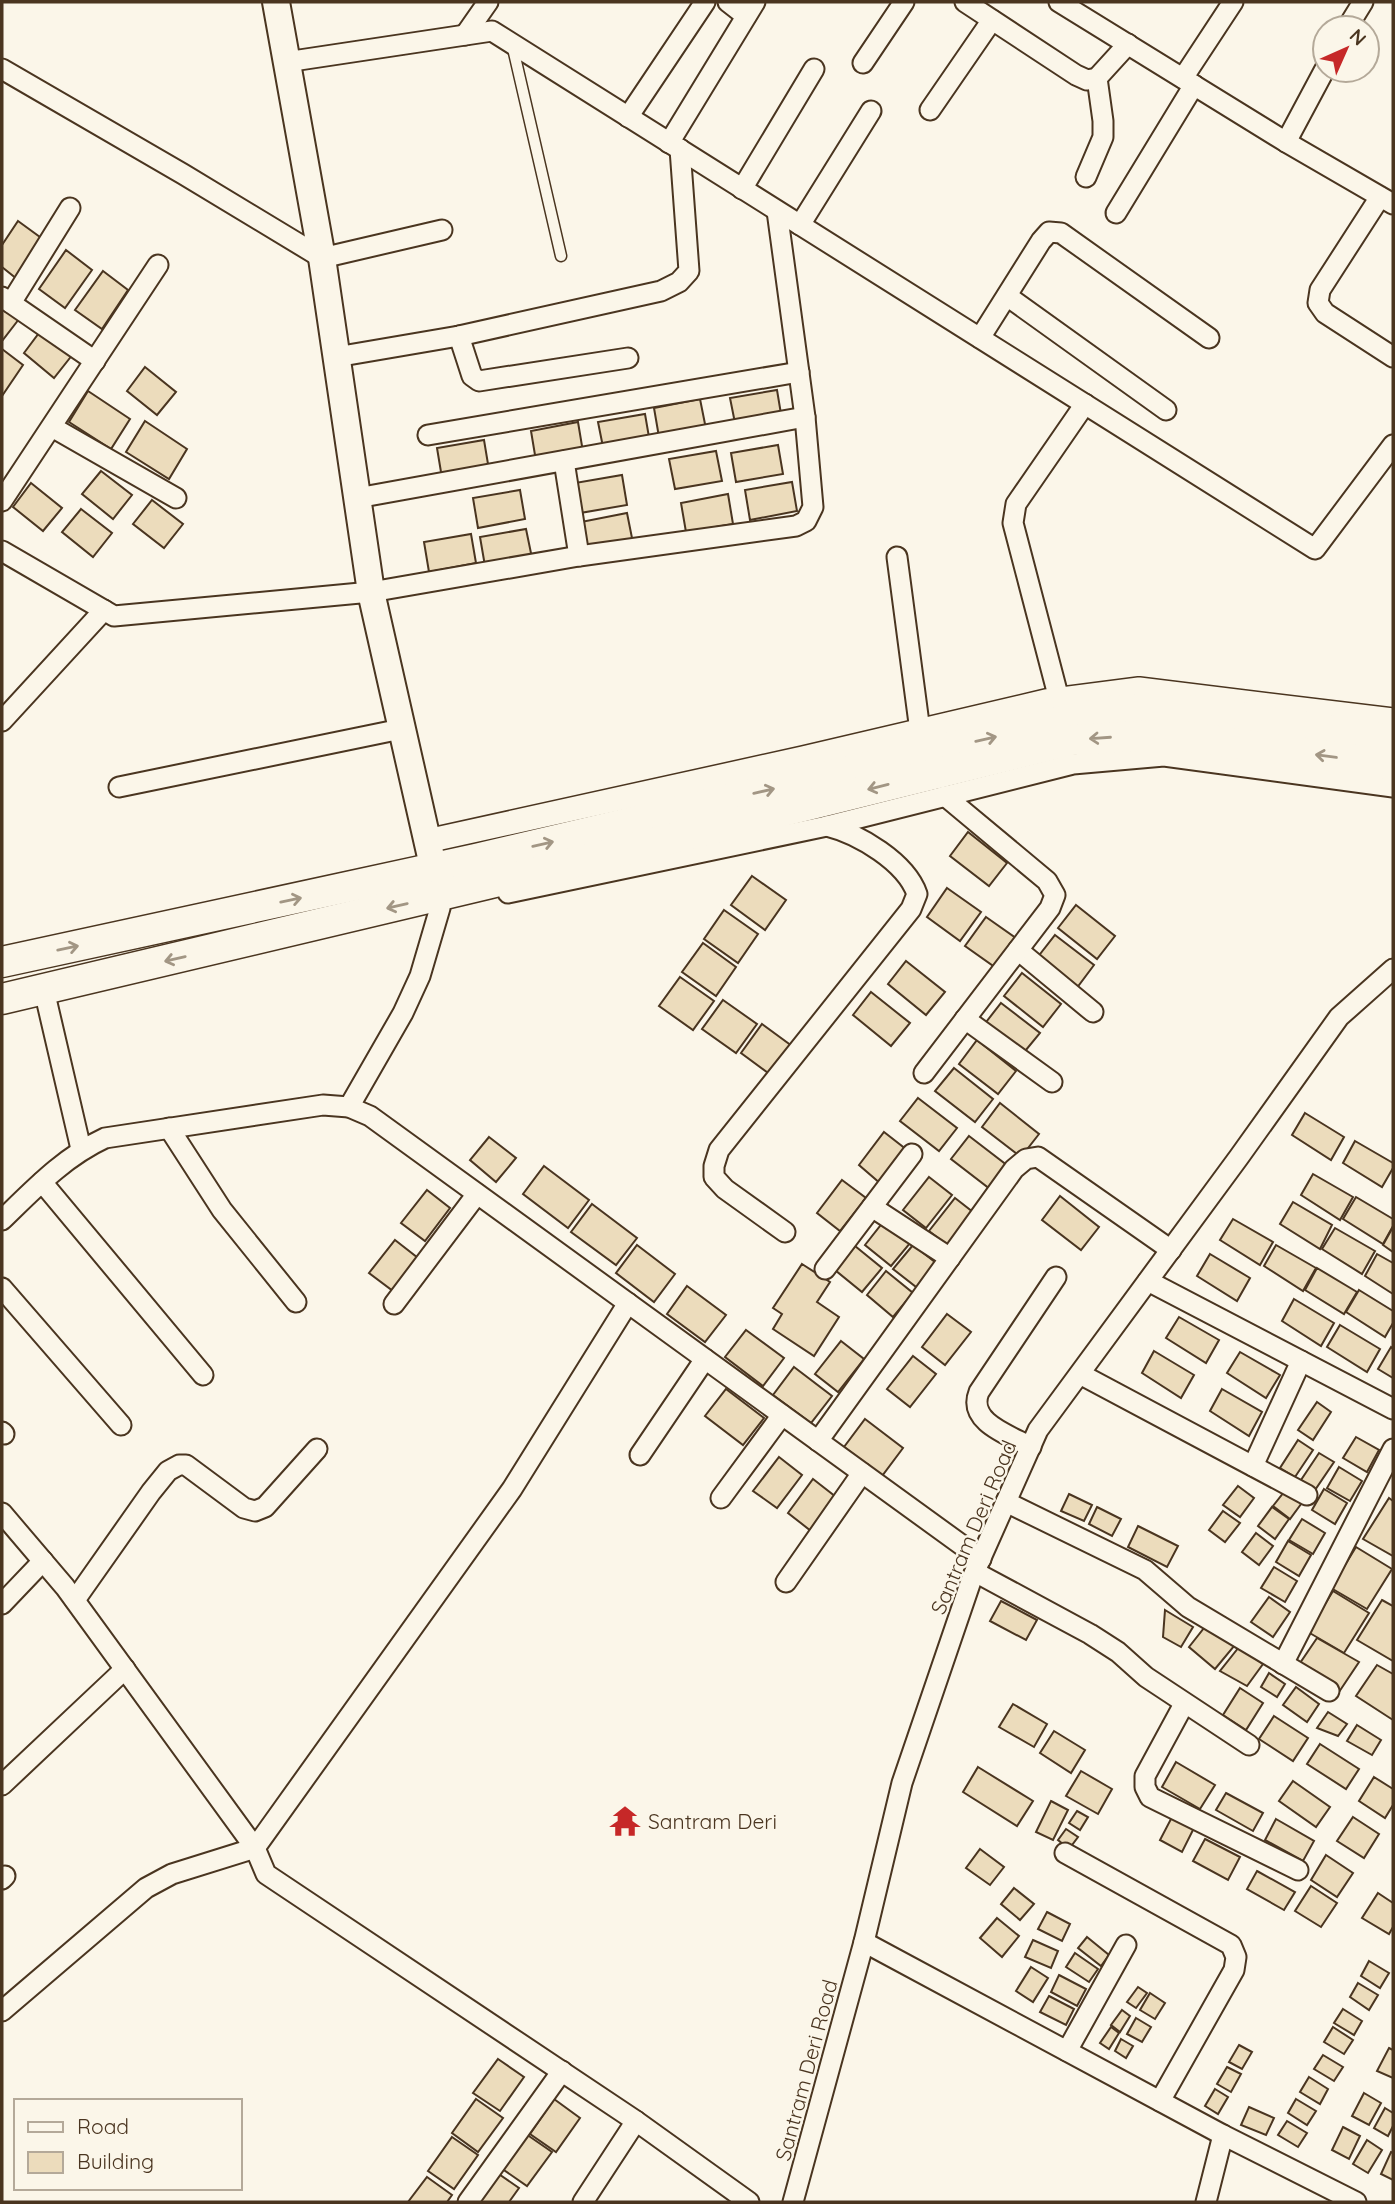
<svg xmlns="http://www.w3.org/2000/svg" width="1395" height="2204" font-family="Quicksand,sans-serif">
<rect width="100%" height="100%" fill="#fbf6e9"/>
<!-- building -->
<g fill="#ecdcbc" stroke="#4a3520" stroke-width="2">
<polygon points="18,221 44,240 17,279 2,267 2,245"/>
<polygon points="66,250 92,270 65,308 39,289"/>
<polygon points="103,271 128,290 102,329 75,310"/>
<polygon points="2,306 19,319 2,341"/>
<polygon points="42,329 73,354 54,378 24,353"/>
<polygon points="2,349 23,365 2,396"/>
<polygon points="145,367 176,392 157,415 127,391"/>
<polygon points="777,390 782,420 736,428 730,398"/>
<polygon points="88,391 130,419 111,449 69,422"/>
<polygon points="700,399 706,429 659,437 654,408"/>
<polygon points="645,414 650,443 604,452 598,422"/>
<polygon points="145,421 187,449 169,479 126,452"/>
<polygon points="578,422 583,452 536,461 531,431"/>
<polygon points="484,440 489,470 442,478 437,448"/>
<polygon points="778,445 783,474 736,482 731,453"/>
<polygon points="716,451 722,481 675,489 669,459"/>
<polygon points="101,471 132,495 113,519 82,494"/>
<polygon points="622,475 627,505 580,513 575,483"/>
<polygon points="792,482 797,511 750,520 745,490"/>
<polygon points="31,483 62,508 43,531 13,507"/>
<polygon points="520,490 525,519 478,528 473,498"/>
<polygon points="728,494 733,524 686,532 681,503"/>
<polygon points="152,500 183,524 164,548 133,524"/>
<polygon points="81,509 112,533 93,557 62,532"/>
<polygon points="627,513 633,543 586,551 581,522"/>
<polygon points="526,529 532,558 485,566 480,537"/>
<polygon points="471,534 476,563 429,572 424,542"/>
<polygon points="968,832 1007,863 989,886 950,856"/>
<polygon points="752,876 786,900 765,930 731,905"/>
<polygon points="947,888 981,912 960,941 927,917"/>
<polygon points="1076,905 1115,936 1097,959 1058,928"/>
<polygon points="724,910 758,934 738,963 704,939"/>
<polygon points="986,917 1020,941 999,970 965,946"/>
<polygon points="1055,935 1094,965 1076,989 1037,958"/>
<polygon points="703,943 736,967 716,996 682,972"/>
<polygon points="906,961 945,992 926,1015 888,984"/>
<polygon points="1022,973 1061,1004 1043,1027 1004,996"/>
<polygon points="680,977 714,1001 693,1030 659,1006"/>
<polygon points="871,992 910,1023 891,1046 853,1015"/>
<polygon points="723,1000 757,1024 736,1053 702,1029"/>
<polygon points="1001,1003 1040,1033 1021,1056 983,1026"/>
<polygon points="762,1024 796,1049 775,1078 741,1053"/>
<polygon points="977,1040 1016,1071 998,1094 959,1064"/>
<polygon points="954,1068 993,1099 975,1122 935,1091"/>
<polygon points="918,1098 957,1128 939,1151 900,1121"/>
<polygon points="1000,1103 1039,1134 1021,1157 982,1127"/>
<polygon points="1305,1113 1344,1137 1331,1160 1292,1135"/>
<polygon points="884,1132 907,1150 881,1184 859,1165"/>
<polygon points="969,1136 1008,1166 990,1189 951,1159"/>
<polygon points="489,1137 516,1158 496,1182 470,1160"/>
<polygon points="1355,1141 1393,1163 1393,1168 1382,1187 1343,1163"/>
<polygon points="544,1166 589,1200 568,1228 523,1194"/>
<polygon points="1313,1174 1353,1197 1340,1220 1301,1195"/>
<polygon points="929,1177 952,1195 926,1228 903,1210"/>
<polygon points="842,1180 866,1198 840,1231 817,1213"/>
<polygon points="427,1190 450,1208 425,1241 401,1223"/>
<polygon points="1060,1196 1099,1227 1081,1250 1042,1220"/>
<polygon points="1356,1197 1393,1219 1393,1226 1383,1244 1343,1219"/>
<polygon points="955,1198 978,1216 952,1249 929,1231"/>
<polygon points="1293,1202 1332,1225 1320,1249 1280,1224"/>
<polygon points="592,1204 637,1238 616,1265 571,1232"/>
<polygon points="1233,1219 1273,1242 1260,1265 1220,1240"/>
<polygon points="884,1221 911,1242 891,1266 865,1245"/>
<polygon points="1393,1227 1393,1252 1383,1245"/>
<polygon points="1335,1228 1375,1251 1362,1274 1322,1249"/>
<polygon points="395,1240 418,1258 393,1291 369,1273"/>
<polygon points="637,1245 675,1274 654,1302 616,1273"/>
<polygon points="913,1245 940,1266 920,1290 893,1269"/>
<polygon points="1276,1245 1316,1268 1303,1291 1264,1266"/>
<polygon points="855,1246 882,1268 862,1292 835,1270"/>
<polygon points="1210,1254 1250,1278 1237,1301 1197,1276"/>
<polygon points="1377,1254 1393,1263 1393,1294 1365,1276"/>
<polygon points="802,1264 830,1282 817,1302 839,1317 814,1356 773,1329 782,1314 773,1308"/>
<polygon points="1317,1268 1357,1292 1344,1314 1305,1290"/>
<polygon points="886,1271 913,1293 893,1317 867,1295"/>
<polygon points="687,1286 726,1315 705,1342 667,1314"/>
<polygon points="1359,1290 1393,1311 1393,1323 1385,1337 1346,1312"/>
<polygon points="1294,1299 1334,1323 1321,1346 1282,1321"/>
<polygon points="947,1314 971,1332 945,1365 922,1347"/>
<polygon points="1179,1317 1219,1340 1206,1363 1166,1338"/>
<polygon points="1340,1325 1380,1349 1367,1372 1327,1347"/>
<polygon points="746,1330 784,1358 763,1386 725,1357"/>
<polygon points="841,1341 864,1359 838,1392 815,1374"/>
<polygon points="1391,1347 1393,1349 1393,1378 1378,1369"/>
<polygon points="1154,1351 1194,1375 1181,1398 1142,1373"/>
<polygon points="1240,1352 1280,1375 1266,1398 1227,1373"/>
<polygon points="913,1356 936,1374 910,1407 887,1389"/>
<polygon points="794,1367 832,1396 811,1423 773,1395"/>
<polygon points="726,1389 764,1418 743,1445 705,1416"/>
<polygon points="1222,1389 1262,1412 1249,1436 1210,1411"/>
<polygon points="1317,1402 1331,1412 1313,1440 1298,1430"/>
<polygon points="865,1419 903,1448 882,1476 844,1447"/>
<polygon points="1356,1437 1379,1450 1367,1472 1343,1458"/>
<polygon points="1298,1440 1313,1450 1295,1477 1280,1468"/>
<polygon points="1319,1453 1334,1462 1315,1490 1301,1480"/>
<polygon points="779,1457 802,1475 777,1508 753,1491"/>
<polygon points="1339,1467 1362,1481 1350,1501 1327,1488"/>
<polygon points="813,1479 836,1497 811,1531 788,1513"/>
<polygon points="1238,1486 1254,1498 1240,1517 1223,1505"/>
<polygon points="1288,1487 1304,1500 1290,1519 1273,1506"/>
<polygon points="1324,1489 1347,1503 1335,1524 1312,1510"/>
<polygon points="1069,1494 1092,1505 1084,1521 1061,1511"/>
<polygon points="1389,1498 1393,1501 1393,1556 1363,1539"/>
<polygon points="1097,1507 1121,1519 1112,1536 1089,1524"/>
<polygon points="1272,1507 1289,1519 1275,1539 1258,1526"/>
<polygon points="1223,1511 1240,1523 1225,1542 1209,1530"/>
<polygon points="1302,1519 1325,1533 1313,1554 1289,1540"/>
<polygon points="1138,1526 1178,1546 1167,1567 1128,1547"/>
<polygon points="1256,1533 1273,1546 1259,1565 1242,1552"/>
<polygon points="1288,1541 1311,1555 1299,1576 1276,1562"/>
<polygon points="1356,1547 1392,1569 1367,1609 1331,1588"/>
<polygon points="1274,1567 1297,1581 1285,1602 1261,1588"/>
<polygon points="1333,1591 1369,1613 1344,1653 1308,1632"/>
<polygon points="1269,1597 1290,1612 1273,1637 1251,1622"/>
<polygon points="1382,1600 1393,1606 1393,1661 1357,1640"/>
<polygon points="1001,1601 1037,1620 1026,1640 990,1621"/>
<polygon points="1165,1610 1193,1627 1181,1647 1163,1637"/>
<polygon points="1208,1623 1235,1645 1215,1669 1189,1647"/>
<polygon points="1317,1638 1359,1662 1337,1695 1296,1669"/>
<polygon points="1239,1647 1263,1664 1247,1686 1220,1671"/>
<polygon points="1377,1665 1393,1674 1393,1720 1356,1696"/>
<polygon points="1269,1673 1285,1684 1277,1697 1261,1687"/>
<polygon points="1296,1687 1319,1704 1307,1722 1283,1705"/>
<polygon points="1240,1688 1263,1703 1246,1730 1223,1715"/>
<polygon points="1013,1704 1047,1724 1034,1747 999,1727"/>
<polygon points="1328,1712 1347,1724 1338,1736 1317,1728"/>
<polygon points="1274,1716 1308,1738 1293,1761 1259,1739"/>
<polygon points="1357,1725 1381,1740 1372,1755 1347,1741"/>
<polygon points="1054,1731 1085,1750 1071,1773 1040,1753"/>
<polygon points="1320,1744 1359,1769 1346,1789 1307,1764"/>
<polygon points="1176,1762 1215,1785 1200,1809 1162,1787"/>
<polygon points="978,1767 1033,1801 1017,1826 963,1792"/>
<polygon points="1081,1771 1112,1789 1098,1814 1066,1796"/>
<polygon points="1374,1777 1393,1789 1393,1805 1385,1818 1359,1801"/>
<polygon points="1293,1781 1330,1807 1316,1827 1279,1801"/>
<polygon points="1226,1793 1263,1813 1253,1831 1216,1810"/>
<polygon points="1051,1801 1068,1810 1053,1840 1036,1832"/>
<polygon points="1077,1811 1088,1817 1080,1830 1069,1823"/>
<polygon points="1172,1817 1194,1828 1182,1852 1160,1840"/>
<polygon points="1353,1817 1379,1834 1364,1858 1337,1841"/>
<polygon points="1276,1819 1314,1841 1303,1861 1265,1840"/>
<polygon points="1066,1829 1078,1837 1069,1849 1058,1840"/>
<polygon points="1205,1839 1240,1857 1228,1880 1193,1861"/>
<polygon points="980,1849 1004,1867 990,1885 966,1868"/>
<polygon points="1326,1855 1353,1873 1337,1897 1311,1880"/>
<polygon points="1257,1871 1295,1892 1284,1910 1247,1889"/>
<polygon points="1311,1886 1337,1903 1321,1927 1295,1911"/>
<polygon points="1014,1888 1034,1904 1020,1920 1001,1904"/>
<polygon points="1378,1893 1393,1903 1393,1927 1389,1934 1362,1918"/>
<polygon points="1047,1912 1070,1924 1062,1941 1038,1929"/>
<polygon points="997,1918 1019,1936 1002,1957 980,1938"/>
<polygon points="1087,1937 1109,1955 1101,1966 1078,1948"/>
<polygon points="1033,1940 1058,1951 1051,1968 1025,1957"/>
<polygon points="1075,1953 1098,1969 1089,1982 1066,1967"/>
<polygon points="1369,1961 1389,1973 1380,1988 1361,1976"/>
<polygon points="1031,1967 1048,1978 1033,2002 1016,1991"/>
<polygon points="1059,1975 1086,1989 1077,2006 1051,1992"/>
<polygon points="1358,1983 1378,1995 1369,2010 1350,1997"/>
<polygon points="1138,1987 1147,1993 1136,2008 1127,2002"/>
<polygon points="1150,1993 1165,2003 1155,2019 1140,2010"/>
<polygon points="1049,1996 1074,2009 1066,2025 1040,2012"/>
<polygon points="1343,2009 1362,2021 1354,2035 1334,2023"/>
<polygon points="1122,2010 1130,2016 1120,2032 1111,2025"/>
<polygon points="1136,2018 1151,2027 1142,2042 1127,2034"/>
<polygon points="1111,2027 1119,2033 1109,2049 1100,2043"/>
<polygon points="1333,2027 1353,2040 1344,2054 1324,2042"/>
<polygon points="1121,2039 1133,2046 1126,2058 1115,2051"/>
<polygon points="1239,2045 1252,2052 1242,2069 1229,2062"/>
<polygon points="1389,2048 1393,2050 1393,2078 1377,2071"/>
<polygon points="1323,2055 1343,2067 1334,2081 1314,2069"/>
<polygon points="498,2059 524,2077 500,2111 473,2093"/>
<polygon points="1227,2067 1241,2074 1231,2092 1217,2084"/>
<polygon points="1309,2077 1328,2089 1320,2104 1300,2092"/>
<polygon points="1215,2089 1228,2097 1218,2114 1205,2106"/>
<polygon points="1364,2093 1381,2103 1369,2125 1352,2116"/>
<polygon points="476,2099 503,2118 478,2152 452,2133"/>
<polygon points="554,2099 580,2118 556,2152 530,2134"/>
<polygon points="1296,2099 1316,2111 1307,2125 1288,2113"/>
<polygon points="1249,2107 1274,2118 1266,2135 1241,2125"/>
<polygon points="1385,2108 1393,2113 1393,2126 1388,2136 1374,2128"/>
<polygon points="1287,2121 1307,2133 1298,2147 1278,2135"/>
<polygon points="1343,2127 1360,2136 1349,2159 1332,2150"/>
<polygon points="526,2134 552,2152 527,2186 501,2168"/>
<polygon points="452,2137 478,2155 454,2189 428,2171"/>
<polygon points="1367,2140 1382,2150 1368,2173 1353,2164"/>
<polygon points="1391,2152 1393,2153 1393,2180 1381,2174"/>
<polygon points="493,2170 519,2188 509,2202 470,2202"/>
<polygon points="427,2177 452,2195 447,2202 408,2202"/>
</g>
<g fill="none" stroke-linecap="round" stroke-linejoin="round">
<defs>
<polyline id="service" points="512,44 561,256"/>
<g id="minor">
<polyline points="728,2 746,16"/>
<polyline points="965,2 1076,75 1087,80 1097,78 1128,44"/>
<polyline points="1059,2 1286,142 1393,204"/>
<polyline points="1347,28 1363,2"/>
<polyline points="465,35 488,2"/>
<polyline points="286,62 492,31 1315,549 1393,445"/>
<polyline points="863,63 904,2"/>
<polyline points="2,69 183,174 322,258 442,230"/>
<polyline points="1183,78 1233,2"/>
<polyline points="930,110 992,20"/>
<polyline points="628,117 705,2"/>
<polyline points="1286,142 1325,69"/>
<polyline points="669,143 755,2"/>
<polyline points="1086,177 1103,137 1103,121 1097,78"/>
<polyline points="742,189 814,69"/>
<polyline points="1380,197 1320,290 1318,303 1325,313 1393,357"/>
<polyline points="1116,213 1194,85"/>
<polyline points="800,225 871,111"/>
<polyline points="1007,296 1166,410"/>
<polyline points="2,297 95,361"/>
<polyline points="11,303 70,208"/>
<polyline points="459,336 472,376 479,381 628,358"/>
<polyline points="980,338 1041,241 1049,232 1061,233 1209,338"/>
<polyline points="336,357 459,336 661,291 679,282 689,271 680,149"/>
<polyline points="52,427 176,498"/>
<polyline points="428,435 799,372"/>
<polyline points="564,461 579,556"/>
<polyline points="357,498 805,417"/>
<polyline points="2,501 158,265"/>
<polyline points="2,551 114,616 371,592 579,556 796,526 806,521 813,507 805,417 777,211"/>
<polyline points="897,557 920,731"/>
<polyline points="1059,699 1013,523 1016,504 1085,404"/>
<polyline points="2,721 104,610"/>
<polyline points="119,787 401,729"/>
<polyline points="508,893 827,826 1073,764 1164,756 1393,787"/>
<polyline points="1018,950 1093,1012"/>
<polyline points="44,990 81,1149"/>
<polyline points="965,1019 1052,1082"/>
<polyline points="924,1073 1050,908 1055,895 1047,881 945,796"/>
<polyline points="349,1107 403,1013 420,976 440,908"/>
<polyline points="169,1128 222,1210 296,1302"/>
<polyline points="42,1182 203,1375"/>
<polyline points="872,1207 950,1258"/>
<path d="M2,1220C34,1189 64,1157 105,1138L323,1105L349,1107L370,1116L981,1559"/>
<path d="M785,1232L725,1189L714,1177V1166L719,1150L911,909L917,894C906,862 859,834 827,826"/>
<polyline points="825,1269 912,1154"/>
<polyline points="1148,1281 1393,1409"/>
<polyline points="2,1288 121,1425"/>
<polyline points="394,1304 477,1194"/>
<polyline points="1080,1374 1307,1495"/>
<polyline points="2,1432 4,1434"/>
<polyline points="818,1441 1014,1169 1026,1159 1038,1157 1171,1250"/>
<path d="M1031,1447C1009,1435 967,1422 979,1392L1056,1277"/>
<polyline points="640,1455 705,1359"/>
<polyline points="1253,1466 1301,1361"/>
<polyline points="721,1498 782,1415"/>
<polyline points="1006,1502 1145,1570 1188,1607 1329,1691"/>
<polyline points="2,1513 65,1587 255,1848 266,1874 636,2121 749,2202"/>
<polyline points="975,1572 1090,1634 1118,1652 1146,1677 1249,1745"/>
<polyline points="786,1582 862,1473"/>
<polyline points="75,1600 151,1492 168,1471 179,1465 186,1465 244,1508 255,1511 265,1507 317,1449"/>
<polyline points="2,1604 43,1561"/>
<polyline points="1283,1664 1393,1449"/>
<polyline points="1184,1704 1145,1776 1145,1787 1150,1797 1298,1870"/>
<polyline points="2,1785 125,1669"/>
<polyline points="1065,1853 1231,1945 1236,1957 1234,1970 1160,2101"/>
<polyline points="2,1879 5,1876"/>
<polyline points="864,1942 1223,2135 1356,2202"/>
<polyline points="2,2011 146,1888 172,1874 255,1848 512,1489 628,1303"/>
<polyline points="1067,2051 1126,1945"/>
<polyline points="468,2202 562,2071"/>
<polyline points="583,2202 636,2121"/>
<polyline points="793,2202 864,1942 902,1783 972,1578 1038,1430 1239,1157 1339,1017 1393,969"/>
<polyline points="1206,2202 1223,2135"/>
</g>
<polyline id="tertiary" points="427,841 803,758 1046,701 1139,689 1393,720"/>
<polyline id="secondary" points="276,2 322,258 371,592 438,888"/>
<g id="primary">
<polyline points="2,962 476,859 1065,720 1111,711 1152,708 1201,711 1393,740"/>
<polyline points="2,999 487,884 1072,740 1168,734 1393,765"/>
</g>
</defs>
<!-- service casing -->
<use href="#service" stroke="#4a3520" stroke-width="13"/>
<!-- minor casing -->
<use href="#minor" stroke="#4a3520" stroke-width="23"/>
<!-- tertiary casing -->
<use href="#tertiary" stroke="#4a3520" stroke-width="26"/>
<!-- secondary casing -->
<use href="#secondary" stroke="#4a3520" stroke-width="30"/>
<!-- primary casing -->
<use href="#primary" stroke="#4a3520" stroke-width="33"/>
<!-- service -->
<use href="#service" stroke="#fbf6e9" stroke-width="10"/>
<!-- minor -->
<use href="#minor" stroke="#fbf6e9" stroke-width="19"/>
<!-- tertiary -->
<use href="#tertiary" stroke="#fbf6e9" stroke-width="23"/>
<!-- secondary -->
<use href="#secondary" stroke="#fbf6e9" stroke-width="26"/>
<!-- primary -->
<use href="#primary" stroke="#fbf6e9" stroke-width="30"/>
</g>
<!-- one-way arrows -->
<defs><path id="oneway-shaft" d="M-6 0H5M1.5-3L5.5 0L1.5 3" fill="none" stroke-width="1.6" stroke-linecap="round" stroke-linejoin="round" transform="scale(1.75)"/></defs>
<g stroke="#a29684">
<use href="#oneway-shaft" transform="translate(1100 738) rotate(176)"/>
<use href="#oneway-shaft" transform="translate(986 739) rotate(-13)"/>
<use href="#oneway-shaft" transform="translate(1326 756) rotate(-172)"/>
<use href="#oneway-shaft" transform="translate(878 787) rotate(166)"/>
<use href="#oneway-shaft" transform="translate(764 791) rotate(-13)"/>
<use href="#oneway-shaft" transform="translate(543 844) rotate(-13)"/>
<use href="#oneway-shaft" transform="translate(291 900) rotate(-12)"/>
<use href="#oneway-shaft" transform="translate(397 906) rotate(167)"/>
<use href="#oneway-shaft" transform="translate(68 948) rotate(-12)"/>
<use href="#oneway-shaft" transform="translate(175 959) rotate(167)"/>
</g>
<!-- icons -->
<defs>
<symbol id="temple-bare" viewBox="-9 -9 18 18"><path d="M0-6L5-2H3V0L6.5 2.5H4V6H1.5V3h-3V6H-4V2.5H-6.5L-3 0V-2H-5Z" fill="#c62828" stroke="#fbf6e9" stroke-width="2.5" paint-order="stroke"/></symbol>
</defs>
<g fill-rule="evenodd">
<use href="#temple-bare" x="603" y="1799" width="44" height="44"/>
</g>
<g text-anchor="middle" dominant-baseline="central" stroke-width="5" stroke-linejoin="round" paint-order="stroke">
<!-- street labels -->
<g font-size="21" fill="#4a3520" stroke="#fbf6e9">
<text transform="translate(973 1527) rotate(-67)">Santram Deri Road</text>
<text transform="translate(806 2070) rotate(-75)">Santram Deri Road</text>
</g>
<!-- poi labels -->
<g font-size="21" fill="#4a3520" stroke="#fbf6e9" text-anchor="start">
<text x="648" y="1821">Santram Deri</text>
</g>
</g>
<!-- border -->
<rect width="1395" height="2204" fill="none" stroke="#4a3520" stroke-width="7"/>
<!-- legend -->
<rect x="14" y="2099" width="228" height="91" fill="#fbf6e9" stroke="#b4a999" stroke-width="2"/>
<rect x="28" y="2122" width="35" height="10" fill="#fbf6e9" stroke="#b4a999" stroke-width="2"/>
<text x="77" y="2134" font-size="21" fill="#4a3520">Road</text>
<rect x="28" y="2152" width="35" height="21" fill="#ecdcbc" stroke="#b4a999" stroke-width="2"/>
<text x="77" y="2169" font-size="21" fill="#4a3520">Building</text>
<!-- north arrow -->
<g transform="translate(1346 49) rotate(45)"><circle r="33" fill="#fbf6e9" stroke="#b4a999" stroke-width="2"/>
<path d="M0-5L12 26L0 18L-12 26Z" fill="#c62828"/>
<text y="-10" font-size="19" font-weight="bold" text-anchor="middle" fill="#4a3520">N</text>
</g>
</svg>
